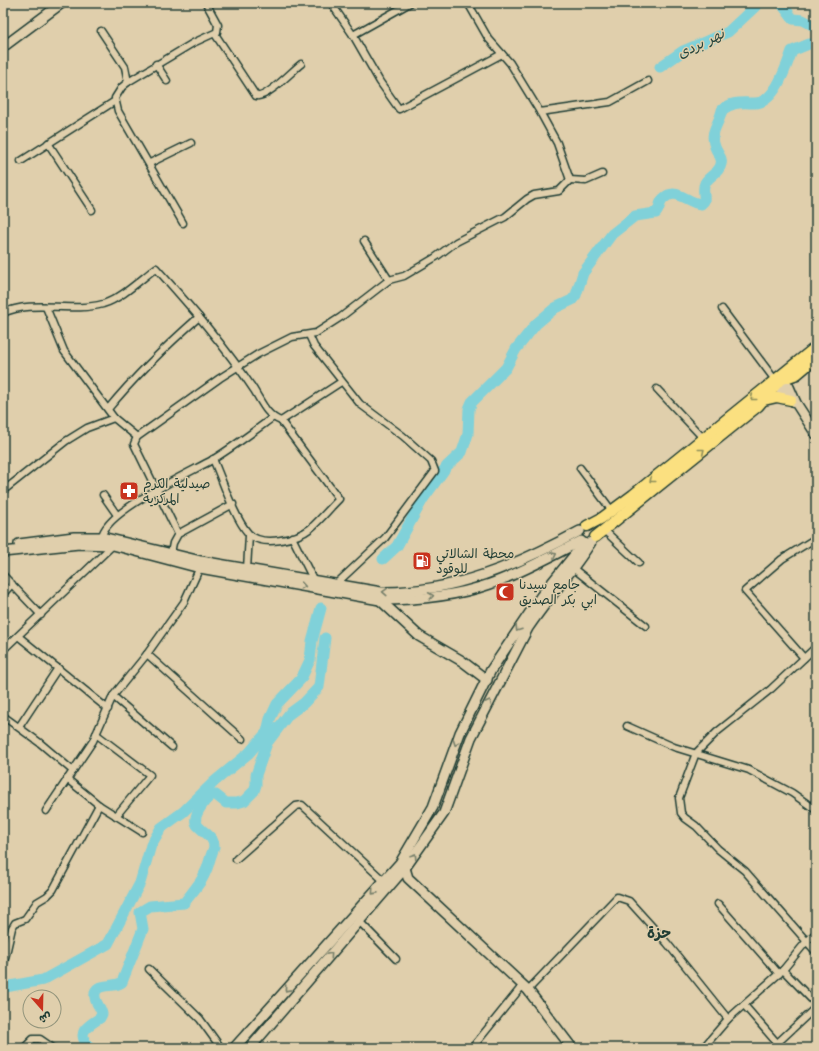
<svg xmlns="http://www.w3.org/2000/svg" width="819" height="1051" font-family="'Architects Daughter','Playpen Sans Arabic',sans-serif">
<rect width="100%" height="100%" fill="#e0cfac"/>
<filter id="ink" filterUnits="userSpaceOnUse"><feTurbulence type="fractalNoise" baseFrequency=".025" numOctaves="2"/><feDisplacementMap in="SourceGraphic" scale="8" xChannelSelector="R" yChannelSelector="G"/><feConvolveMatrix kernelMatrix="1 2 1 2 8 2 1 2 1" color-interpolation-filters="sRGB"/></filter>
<g filter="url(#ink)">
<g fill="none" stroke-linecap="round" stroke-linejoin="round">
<!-- river -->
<g stroke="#80d1d9" stroke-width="11">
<polyline points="781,3 793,19 803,20 816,27"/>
<polyline points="660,67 683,51 728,32 759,3"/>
<path d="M383,559L397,546L423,499L447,466L462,452L468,434L469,409L472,402L506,368L516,349L536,324L555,308L572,300L576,295L583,273L612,234L635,216L656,213C660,209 659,203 663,199C676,186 687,203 701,204L704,201C705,195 702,189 705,183C709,176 720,172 721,164C723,158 717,153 715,147C709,131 719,125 722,110C733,101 742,103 755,103C775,103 786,67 792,51L809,44H816"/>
<polyline points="5,987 43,980 108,944 140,883 151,845 161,828 183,812 215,781 249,753 267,732 270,719 277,704 301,679 310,660 312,641 321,608"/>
<path d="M90,1048C75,1033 87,1026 100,1018L102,1014C101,1007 95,1003 95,997C93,981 114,989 122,982L143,929L140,912L150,906L184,903C197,886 205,879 210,859C211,855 213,851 214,847C214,836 204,833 198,826C190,818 205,800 211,795H216L226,803H237L244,801L254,791L256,785V775L267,743L289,714L304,703L319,687L325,638"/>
</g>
<defs>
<g id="street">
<polyline points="331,3 353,35 380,82 399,109 502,54"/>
<polyline points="468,3 488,38 510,63 540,112 557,143 570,180"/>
<polyline points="101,31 125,67 128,82"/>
<path d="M215,34L256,96C266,99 292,71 301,64"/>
<polyline points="353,35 410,3"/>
<polyline points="156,64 167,81"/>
<polyline points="540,112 610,102 648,81"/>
<polyline points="48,143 92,210"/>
<polyline points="21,161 115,101"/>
<polyline points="150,163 191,143"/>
<polyline points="570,180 586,181 602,174"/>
<polyline points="183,223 118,111 115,98 122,87 128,82 193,43 217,32 218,25 206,3"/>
<polyline points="364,241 389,280"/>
<polyline points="46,307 64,351 114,418 137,437"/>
<polyline points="722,309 775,380"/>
<path d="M3,313C34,299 70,313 103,304C122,298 140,280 156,268C191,307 225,346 254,390C262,403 267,416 281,421L339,499C329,509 321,519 311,528C297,539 262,548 248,533C234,517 222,479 213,459"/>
<polyline points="309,335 314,346 360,404 403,436 431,461 435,471 385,538 336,584"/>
<polyline points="657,389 703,438"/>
<path d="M108,409C136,375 166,346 199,317"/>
<polyline points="281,421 341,382"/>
<polyline points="580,468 612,511"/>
<polyline points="3,491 66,441 87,428 114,418"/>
<polyline points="103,495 117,515"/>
<polyline points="604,530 639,563"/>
<polyline points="178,534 134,444 137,437 220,378 258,354 292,337 316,333 341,317 389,280 404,276 436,257 456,242 505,217 527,199 534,195 559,191 570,180"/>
<path d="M102,537C104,512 189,473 212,460C232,448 253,432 272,418"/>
<polyline points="292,537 314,581"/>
<polyline points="171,553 173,543 178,534 233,504"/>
<polyline points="247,569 249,535"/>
<polyline points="574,569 646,626"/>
<polyline points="3,575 41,615"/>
<polyline points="3,594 12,584"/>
<polyline points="18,636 108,709"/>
<polyline points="816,647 771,689 717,732 696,753 679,798 681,813 685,818 696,826 718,849 745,871 816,952"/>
<polyline points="3,650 113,545"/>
<polyline points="147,654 242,739"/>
<polyline points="804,658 745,591 782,559 816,538"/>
<polyline points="113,696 172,747"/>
<polyline points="3,716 40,743 73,771"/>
<polyline points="627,726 674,747 749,770 792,793 816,810"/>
<polyline points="19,727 58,668"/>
<polyline points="96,734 150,775 116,816"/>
<polyline points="67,779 99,805 142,832"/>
<polyline points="46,811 93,741 113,696 147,654 184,602 201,565"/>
<polyline points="236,859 296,806 302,805 384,881"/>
<polyline points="718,904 779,974"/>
<polyline points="359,921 396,959"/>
<polyline points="3,967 12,928 15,923 25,919 37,902 47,896 53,890 99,805"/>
<polyline points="149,969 200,1019 221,1048"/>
<polyline points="783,970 816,1004"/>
<polyline points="528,990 617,897 629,901 667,943 728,1019"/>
<polyline points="744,1005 777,1043"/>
<polyline points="24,1048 33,1039 40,1039 53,1048"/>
<polyline points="472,1048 523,985"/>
<polyline points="703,1048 728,1019 783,970 806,942 816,933"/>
<polyline points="772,1048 816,1007"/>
</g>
<g id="secondary">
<polyline points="3,47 62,3"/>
<polyline points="781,376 789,387 796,403 816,434"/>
<polyline points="775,380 782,391 793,401"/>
<path d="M19,544L74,537H102L201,561L381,592C453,593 517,565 580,531"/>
<path d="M3,552L79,544L113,545L200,568L380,600C416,600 456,596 490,584C521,573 551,556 581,541"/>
<polyline points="380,600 419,636 462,661 487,680"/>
<polyline points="403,866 405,868 408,878 528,990 572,1048"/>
<polyline points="234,1048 400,863 433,807 460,733 491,670 541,596 584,543"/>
<path d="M250,1048L405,868L444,813L471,738L528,628C548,598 572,572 591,542"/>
</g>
<g id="primary">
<polyline points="764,400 777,397 791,400"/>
<polyline points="587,526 602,518 633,495 816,347"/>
<polyline points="595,537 758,406 780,380 797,374 816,358"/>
</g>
</defs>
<!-- street casing -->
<use href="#street" stroke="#1f3d34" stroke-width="9"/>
<!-- secondary casing -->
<use href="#secondary" stroke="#1f3d34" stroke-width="12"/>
<!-- primary casing -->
<use href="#primary" stroke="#1f3d34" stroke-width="13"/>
<!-- street -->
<use href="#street" stroke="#e0cfac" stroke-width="6"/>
<!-- secondary -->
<use href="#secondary" stroke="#e0cfac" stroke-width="9"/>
<!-- primary -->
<use href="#primary" stroke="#fbe080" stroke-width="10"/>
</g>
<!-- one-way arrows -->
<defs><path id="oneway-chevron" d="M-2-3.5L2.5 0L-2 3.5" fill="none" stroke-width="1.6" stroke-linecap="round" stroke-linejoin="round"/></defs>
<g stroke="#8d8e5a">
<use href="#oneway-chevron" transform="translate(753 398) rotate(141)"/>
<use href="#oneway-chevron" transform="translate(702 451) rotate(-39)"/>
<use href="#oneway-chevron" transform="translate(652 480) rotate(141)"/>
</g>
<g stroke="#767f6a">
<use href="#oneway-chevron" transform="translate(554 555) rotate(-27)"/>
<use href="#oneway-chevron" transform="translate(303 586) rotate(10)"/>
<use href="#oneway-chevron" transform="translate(385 592) rotate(-177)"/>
<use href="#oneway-chevron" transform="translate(431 596) rotate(-8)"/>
<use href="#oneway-chevron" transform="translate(518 629) rotate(123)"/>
<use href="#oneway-chevron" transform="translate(489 702) rotate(-64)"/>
<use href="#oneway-chevron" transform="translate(456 743) rotate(110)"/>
<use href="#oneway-chevron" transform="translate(414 856) rotate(-56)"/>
<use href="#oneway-chevron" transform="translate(374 892) rotate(132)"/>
<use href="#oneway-chevron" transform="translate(330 955) rotate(-49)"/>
<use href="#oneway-chevron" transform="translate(287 989) rotate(132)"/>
</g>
</g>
<!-- icons -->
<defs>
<symbol id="pharmacy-square" viewBox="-11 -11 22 22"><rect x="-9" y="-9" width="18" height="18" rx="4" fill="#c8321e" stroke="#e0cfac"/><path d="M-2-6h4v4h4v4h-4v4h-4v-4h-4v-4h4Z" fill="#fff"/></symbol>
<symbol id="fuel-square" viewBox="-11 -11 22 22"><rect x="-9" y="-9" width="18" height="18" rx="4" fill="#c8321e" stroke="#e0cfac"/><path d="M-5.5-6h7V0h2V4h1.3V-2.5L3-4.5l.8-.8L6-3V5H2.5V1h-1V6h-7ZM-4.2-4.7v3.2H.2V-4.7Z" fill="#fff"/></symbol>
<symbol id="mosque-square" viewBox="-11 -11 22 22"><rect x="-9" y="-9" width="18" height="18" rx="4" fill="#c8321e" stroke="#e0cfac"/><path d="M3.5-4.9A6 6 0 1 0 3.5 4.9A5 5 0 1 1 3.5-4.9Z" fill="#fff"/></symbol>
</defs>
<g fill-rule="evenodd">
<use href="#pharmacy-square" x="118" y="480" width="22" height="22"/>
<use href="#fuel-square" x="411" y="550" width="22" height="22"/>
<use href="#mosque-square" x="494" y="581" width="22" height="22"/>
</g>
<g text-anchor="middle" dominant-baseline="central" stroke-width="3" stroke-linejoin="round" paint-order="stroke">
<!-- poi labels -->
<g font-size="13" fill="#1f3d34" stroke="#e0cfac" text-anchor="start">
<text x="143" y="484">صيدلية الكرم<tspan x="143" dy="15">المركزية</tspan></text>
<text x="436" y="554">محطة الشالاتي<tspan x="436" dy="15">للوقود</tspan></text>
<text x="519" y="585">جامع سيدنا<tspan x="519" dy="15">ابي بكر الصديق</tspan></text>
</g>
<!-- water labels -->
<g font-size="14" font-style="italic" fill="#24443c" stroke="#e0cfac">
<text transform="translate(701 44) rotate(-26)">نهر بردى</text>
</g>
<!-- quarter labels -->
<g font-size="15" font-weight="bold" fill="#1f3d34" stroke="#e0cfac">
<text x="659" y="933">حزة</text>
</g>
</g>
<!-- margin -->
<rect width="819" height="1051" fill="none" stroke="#e0cfac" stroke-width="16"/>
<rect x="8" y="8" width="803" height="1035" fill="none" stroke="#1f3d34" stroke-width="1.5" filter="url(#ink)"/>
<!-- north arrow -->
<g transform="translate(42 1009) rotate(160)"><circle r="19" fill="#e0cfac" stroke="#93957c"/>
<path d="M0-3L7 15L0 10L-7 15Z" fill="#c8321e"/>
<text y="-6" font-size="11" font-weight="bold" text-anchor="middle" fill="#1f3d34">ش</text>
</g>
</svg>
